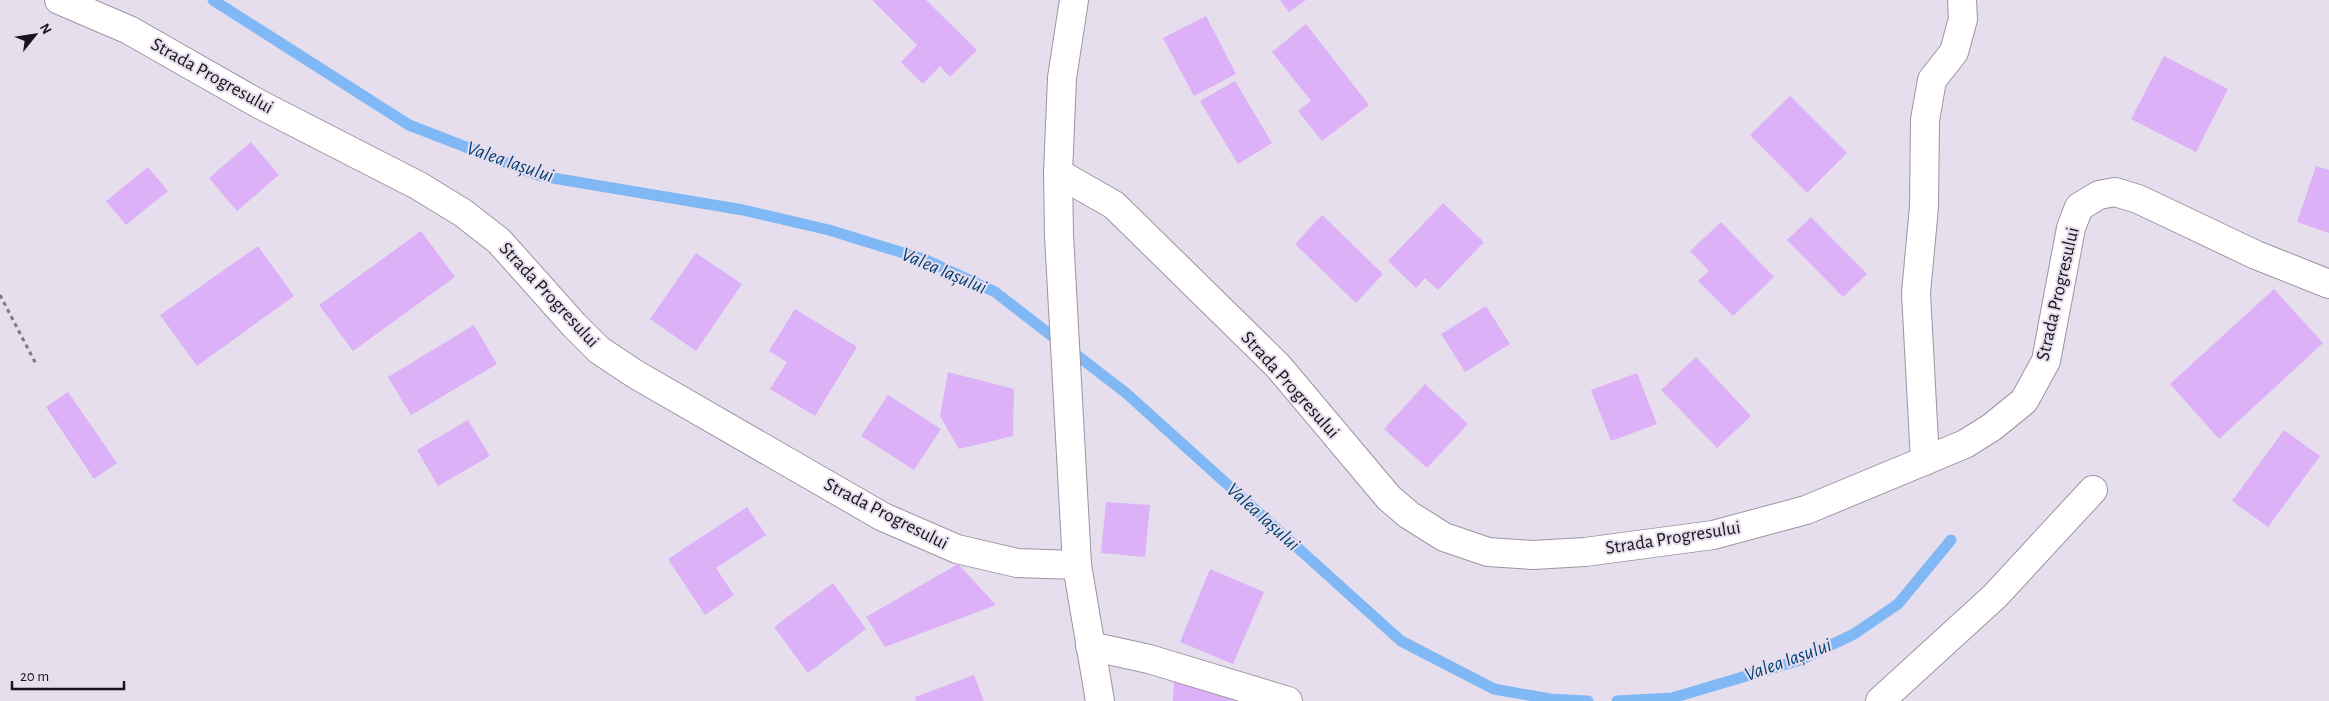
<svg xmlns="http://www.w3.org/2000/svg" width="2329" height="701" font-family="'Alegreya Sans',sans-serif">
	<style>
		.lines { fill: none; stroke-linecap: round; stroke-linejoin: round }
		.stream { stroke: #80b8f6; stroke-width: 11 }
		.building { fill: #dcb1f8 }
		.minor-casing { stroke: #9d94a3; stroke-width: 30 }
		.path { stroke: #7f7883; stroke-width: 3; stroke-dasharray: 4 4; stroke-linecap: butt }
		.minor { stroke: #fff; stroke-width: 28 }
		.labels { text-anchor: middle; dominant-baseline: central; stroke-width: 4; stroke-linejoin: round; paint-order: stroke }
		.street-label { font-size: 19px; fill: #18141a; stroke: #e7deed }
		.water-label { font-size: 20px; font-style: italic; fill: #004077; stroke: #e7deed }
	</style>
	<rect width="100%" height="100%" fill="#e7deed"/>
	<g class="lines">
		<g class="stream">
			<path d="M213,0L409,125L541,176L743,210L829,230L926,260L995,292L1126,393L1401,641L1494,689L1550,699L1588,701"/>
			<path d="M1617,701L1672,698L1800,660L1854,634L1898,604L1951,540"/>
		</g>
	</g>
	<g class="building">
		<path d="M872,0H926L977,50L950,77L940,66L923,84L901,62L917,45Z"/>
		<path d="M1280,0H1306L1289,12Z"/>
		<path d="M1206,16L1236,74L1194,96L1163,38Z"/>
		<path d="M1306,24L1369,105L1322,141L1298,111L1311,101L1272,52Z"/>
		<path d="M2164,56L2228,89L2196,152L2131,119Z"/>
		<path d="M1235,81L1272,143L1238,164L1200,101Z"/>
		<path d="M1790,96L1847,153L1807,193L1750,135Z"/>
		<path d="M251,142L279,175L237,211L209,178Z"/>
		<path d="M2316,166L2329,170V233L2297,222Z"/>
		<path d="M148,167L168,191L126,225L106,201Z"/>
		<path d="M1443,203L1484,242L1438,290L1425,278L1416,288L1388,261Z"/>
		<path d="M1322,215L1383,274L1356,303L1295,244Z"/>
		<path d="M1811,217L1867,274L1843,297L1787,240Z"/>
		<path d="M1721,222L1774,277L1733,316L1698,281L1709,271L1690,251Z"/>
		<path d="M421,231L455,277L353,351L319,305Z"/>
		<path d="M258,246L294,296L197,366L160,315Z"/>
		<path d="M696,253L742,284L696,351L650,319Z"/>
		<path d="M2274,289L2323,343L2219,439L2170,384Z"/>
		<path d="M1486,306L1510,344L1465,372L1441,334Z"/>
		<path d="M795,309L857,347L815,416L770,389L787,362L769,351Z"/>
		<path d="M474,325L497,364L411,415L388,377Z"/>
		<path d="M1696,357L1751,416L1717,448L1661,390Z"/>
		<path d="M948,372L1014,389L1013,436L959,449L940,416Z"/>
		<path d="M1637,373L1657,424L1611,441L1591,390Z"/>
		<path d="M1425,384L1468,424L1427,468L1384,429Z"/>
		<path d="M68,392L117,463L94,479L46,407Z"/>
		<path d="M888,395L941,429L914,470L861,436Z"/>
		<path d="M468,420L490,456L438,486L417,450Z"/>
		<path d="M2284,430L2320,456L2268,527L2232,501Z"/>
		<path d="M1106,502L1150,505L1145,557L1101,553Z"/>
		<path d="M747,507L766,535L716,568L734,595L705,615L668,559Z"/>
		<path d="M958,564L996,605L885,647L866,617Z"/>
		<path d="M1210,569L1264,592L1233,664L1180,642Z"/>
		<path d="M833,583L866,629L808,673L774,627Z"/>
		<path d="M974,675L984,701H916L915,697Z"/>
		<path d="M1174,677L1241,701H1173Z"/>
	</g>
	<g class="lines">
		<g class="minor-casing">
			<g id="minor">
				<path d="M59,0L129,30L259,104L419,186L463,213L499,241L574,325L599,350L635,374L883,517L957,549L1017,563L1077,565"/>
				<path d="M1074,0L1062,78L1058,173L1059,235L1077,565L1100,701"/>
				<path d="M1058,173L1114,205L1278,366L1389,498L1409,515L1444,537L1488,552L1533,555L1585,552L1713,535L1806,510L1965,444L1992,427L2024,401L2046,361L2071,228L2079,207L2099,195L2115,192L2138,199L2256,255L2329,284"/>
				<path d="M1925,461L1916,293L1924,207L1925,120L1932,80L1954,52L1963,19L1962,0"/>
				<path d="M1090,646L1149,659L1288,701"/>
				<path d="M1880,701L1995,596L2093,490"/>
			</g>
		</g>
		<path class="path" d="M0,295L37,366"/>
		<use href="#minor" class="minor"/>
	</g>
	<g class="labels">
		<g class="street-label">
			<text transform="translate(212 76) rotate(29)">Strada Progresului</text>
			<text transform="translate(2058 294) rotate(-77)">Strada Progresului</text>
			<text transform="translate(549 295) rotate(47)">Strada Progresului</text>
			<text transform="translate(1290 385) rotate(48)">Strada Progresului</text>
			<text transform="translate(886 514) rotate(27)">Strada Progresului</text>
			<text transform="translate(1673 538) rotate(-9)">Strada Progresului</text>
		</g>
		<g class="water-label">
			<text transform="translate(510 162) rotate(19)">Valea Iașului</text>
			<text transform="translate(944 271) rotate(23)">Valea Iașului</text>
			<text transform="translate(1263 517) rotate(42)">Valea Iașului</text>
			<text transform="translate(1788 660) rotate(-20)">Valea Iașului</text>
		</g>
	</g>
	<g transform="translate(35 35) rotate(60)" stroke="#e7deed" stroke-width="4" paint-order="stroke">
	<path d="M0-4L9 19L0 12L-9 19Z" fill="#18141a"/>
	<text y="-8" font-size="14" font-weight="bold" text-anchor="middle" fill="#18141a">N</text>
	</g>
	<path d="M12 681v8h112v-8" fill="none" stroke="#18141a" stroke-width="2.5"/>
	<text x="20" y="681" font-size="15" fill="#18141a" stroke="#e7deed" stroke-width="4" paint-order="stroke">20 m</text>
</svg>
